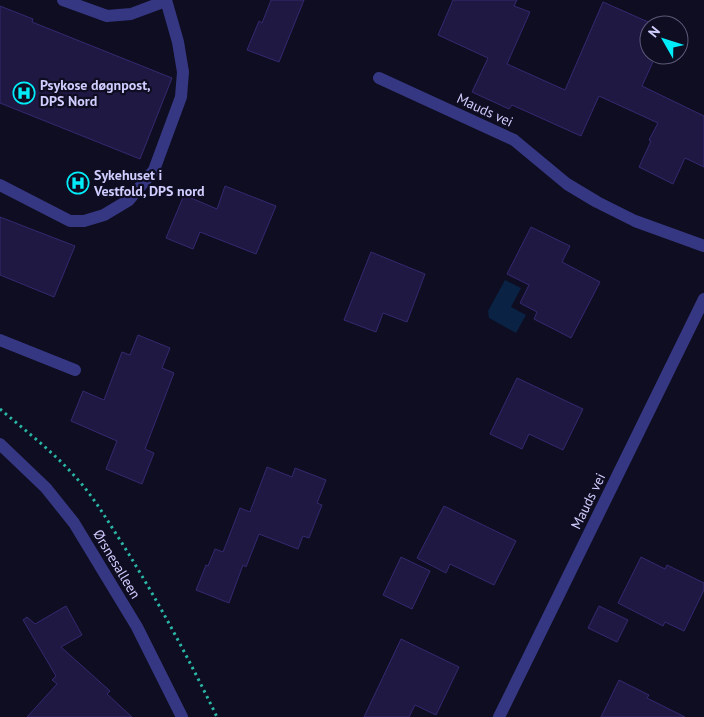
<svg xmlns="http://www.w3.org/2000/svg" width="704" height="717" font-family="'PT Sans',sans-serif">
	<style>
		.water { fill: #0a2243 }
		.building { fill: #1f1843; stroke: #342970 }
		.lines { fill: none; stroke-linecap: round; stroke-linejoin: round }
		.path { stroke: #2ab6a6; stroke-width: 3; stroke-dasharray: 2.5 4; stroke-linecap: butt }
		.service { stroke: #363782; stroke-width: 12 }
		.minor { stroke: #363782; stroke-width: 12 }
		.labels { text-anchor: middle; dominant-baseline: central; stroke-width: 4.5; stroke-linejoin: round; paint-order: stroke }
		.poi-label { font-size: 14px; font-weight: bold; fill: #d0cdff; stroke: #0f0d21; text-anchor: start }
		.street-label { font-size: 14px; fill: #d0cdff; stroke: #0f0d21 }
	</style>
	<rect width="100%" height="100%" fill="#0f0d21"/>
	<path class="water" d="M505,280L521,288L511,307L526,315L516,333L489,318L488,311Z"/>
	<g class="building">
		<path d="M271,0H304L279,62L247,50L259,21L262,23Z"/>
		<path d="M453,0H517L514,6L530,12L507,64L565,90L603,2L655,25H649V55H656L642,86L704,116V167L685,158L673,184L639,167L651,141L649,140L658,123L599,96L581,136L512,105L509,109L472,92L488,58L438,35Z"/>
		<path d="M0,6L33,19L32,22L172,78L140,159L0,103Z"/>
		<path d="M225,186L276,206L256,254L200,232L193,249L166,238L184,195L217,209Z"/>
		<path d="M0,217L75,246L54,297L0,275Z"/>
		<path d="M531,227L570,246L562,262L600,282L571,338L534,319L537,312L520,303L529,285L507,274Z"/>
		<path d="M371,252L425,274L407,322L383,313L376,332L344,320Z"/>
		<path d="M138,335L170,348L162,368L174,373L145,449L154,453L142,484L106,469L117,441L71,421L83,391L104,400L122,352L130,355Z"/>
		<path d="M517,378L583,409L563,450L529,434L522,449L490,434Z"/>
		<path d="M267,467L292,477L295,468L326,480L317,503L322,505L309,538L303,536L298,549L259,534L246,567L243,565L229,603L196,590L206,565L208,566L215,549L223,552L240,508L250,512Z"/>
		<path d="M444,506L516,541L494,585L450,564L446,573L417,558Z"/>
		<path d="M401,557L430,571L412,609L383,595Z"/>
		<path d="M641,557L665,569L667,565L704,583V590L684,631L665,622L663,626L618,603Z"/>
		<path d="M66,606L82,635L61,647L110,691L107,694L132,717H27L57,684L52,680L56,676L23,620L27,617L35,624Z"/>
		<path d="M599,606L628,620L617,642L588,628Z"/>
		<path d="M401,639L459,667L436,715L415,705L409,717H364Z"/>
		<path d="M619,680L649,695L647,698L685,717H601Z"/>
	</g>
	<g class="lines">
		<path class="path" d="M0,409C27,432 56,454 79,481C95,499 107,520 120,540C156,597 188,657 217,717"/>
		<g class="service">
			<path d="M63,0L107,16L131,14L166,1"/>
			<path d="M0,185L70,221H84L104,215L129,200L154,170L181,97L183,72L178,42L166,0"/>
			<path d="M0,340L75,370"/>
		</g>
		<g class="minor">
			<path d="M379,78L514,140L567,184L597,202L635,221L704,246"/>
			<path d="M0,444L46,488L74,523L137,627L182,717"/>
			<path d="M499,717L704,299"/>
		</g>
	</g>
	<defs>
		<g id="hospital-ring" transform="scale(1.125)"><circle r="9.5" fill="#0f0d21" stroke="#00ecf8" stroke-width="1.5"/><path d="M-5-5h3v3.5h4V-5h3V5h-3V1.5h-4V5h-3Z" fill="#00ecf8"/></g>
	</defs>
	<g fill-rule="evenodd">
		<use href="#hospital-ring" x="24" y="93"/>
		<use href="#hospital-ring" x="78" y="183"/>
	</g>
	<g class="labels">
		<g class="poi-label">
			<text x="40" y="85">Psykose døgnpost,<tspan x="40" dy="16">DPS Nord</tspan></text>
			<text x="94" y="175">Sykehuset i<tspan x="94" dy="16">Vestfold, DPS nord</tspan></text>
		</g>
		<g class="street-label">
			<text transform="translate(485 110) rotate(25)">Mauds vei</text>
			<text transform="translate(588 501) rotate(-64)">Mauds vei</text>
			<text transform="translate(117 564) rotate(59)">Ørsnesalleen</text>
		</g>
	</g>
	<g transform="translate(664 40) rotate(309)"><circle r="24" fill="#0f0d21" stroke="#5c5a7a"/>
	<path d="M0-4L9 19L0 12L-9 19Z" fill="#00ecf8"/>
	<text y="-8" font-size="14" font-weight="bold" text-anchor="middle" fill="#d0cdff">N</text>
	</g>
</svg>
